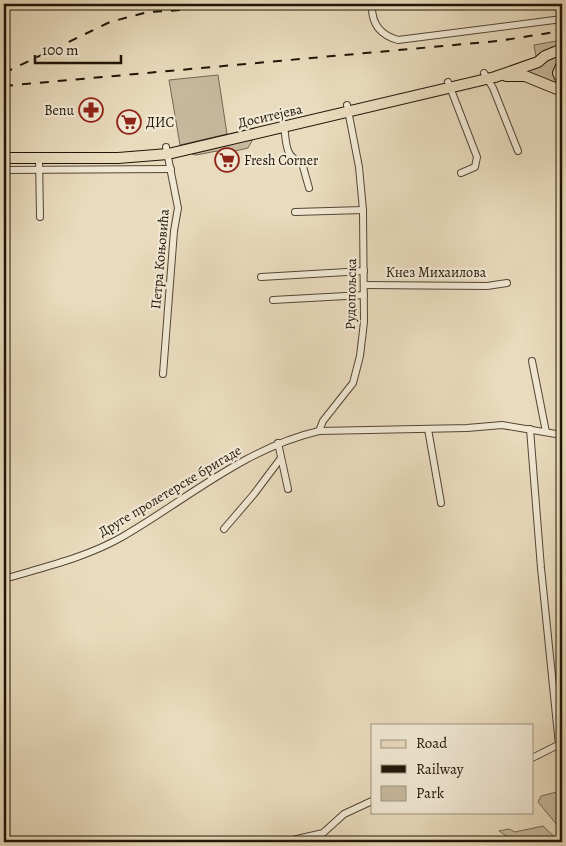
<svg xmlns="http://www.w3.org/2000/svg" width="566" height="846" font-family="Alegreya,serif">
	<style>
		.green { fill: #c7b99e; stroke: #736652 }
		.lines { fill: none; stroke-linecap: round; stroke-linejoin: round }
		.minor-casing { stroke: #524634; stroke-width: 8 }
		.primary-casing { stroke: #1f1407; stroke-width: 12 }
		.minor { stroke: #f1e8d4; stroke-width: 6 }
		.primary { stroke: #e9dbbd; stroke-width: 10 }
		.rail { stroke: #1f1407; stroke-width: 2; stroke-dasharray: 9 9; stroke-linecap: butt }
		.labels { text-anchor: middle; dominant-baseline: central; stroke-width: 4.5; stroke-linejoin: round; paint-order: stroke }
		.poi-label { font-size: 14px; fill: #1f1407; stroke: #f1e8d4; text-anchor: start }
		.street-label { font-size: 14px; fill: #1f1407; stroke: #f1e8d4 }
	</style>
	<rect width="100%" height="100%" fill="#e9dbbd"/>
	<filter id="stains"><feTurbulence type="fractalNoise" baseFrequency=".004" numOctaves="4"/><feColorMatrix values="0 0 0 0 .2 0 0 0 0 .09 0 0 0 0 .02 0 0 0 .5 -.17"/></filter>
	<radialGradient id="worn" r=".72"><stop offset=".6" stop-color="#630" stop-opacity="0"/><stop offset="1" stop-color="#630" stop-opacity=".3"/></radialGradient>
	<g class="green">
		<path d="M562,40V91L517,75L537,62L534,45Z"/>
		<path d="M218,75L227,134L180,145L169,80Z"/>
		<path d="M253,139L248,148L218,155L217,151L196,155L192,154Z"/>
		<path d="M557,792L562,803V831L538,802L541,796Z"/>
		<path d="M543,826L560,842H515L499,831L509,829L515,832Z"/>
	</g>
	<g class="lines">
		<g class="minor-casing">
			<g id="minor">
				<path d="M372,4C371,23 380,35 398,40L562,19"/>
				<path d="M484,73L493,88L518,151"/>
				<path d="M448,82L477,157L475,167L461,173"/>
				<path d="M347,105L359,167L363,210L364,322L360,356L353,383L323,421L319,431L467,428L502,425L562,435"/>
				<path d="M284,127C287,144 284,156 302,163L309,188"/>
				<path d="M39,158L40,217"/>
				<path d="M4,170L171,169"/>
				<path d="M295,212L363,210"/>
				<path d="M261,277L364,271"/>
				<path d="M364,285L487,286L507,283"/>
				<path d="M273,300L364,295"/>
				<path d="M532,361L546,432"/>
				<path d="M163,374L174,231L178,208L166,147"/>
				<path d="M428,429L441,503"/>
				<path d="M530,429L541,568L559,745"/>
				<path d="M278,443L288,489"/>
				<path d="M224,529L254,494L281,458"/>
				<path d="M4,579C44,567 85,558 122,537C186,500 245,448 319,431"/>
				<path d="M532,758L562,743"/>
				<path d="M284,842L323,833L344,814L372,801"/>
			</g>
		</g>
		<g class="primary-casing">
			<g id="primary">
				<path d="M562,64L558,73L562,82"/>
				<path d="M506,76H525L562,91"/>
				<path d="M4,158H118L168,154L495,77L538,62L545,56L562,49"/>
			</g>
		</g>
		<use href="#minor" class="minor"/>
		<use href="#primary" class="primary"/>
		<g class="rail">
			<path d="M4,73L110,22L148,12L182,10"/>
			<path d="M4,86L498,41L562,31"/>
		</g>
	</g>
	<defs>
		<g id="pharmacy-ring" transform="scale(1.25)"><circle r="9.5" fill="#f1e8d4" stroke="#8f2418" stroke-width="1.5"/><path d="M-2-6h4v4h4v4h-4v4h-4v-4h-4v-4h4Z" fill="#8f2418"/></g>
		<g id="supermarket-ring" transform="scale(1.25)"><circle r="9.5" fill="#f1e8d4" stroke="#8f2418" stroke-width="1.5"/><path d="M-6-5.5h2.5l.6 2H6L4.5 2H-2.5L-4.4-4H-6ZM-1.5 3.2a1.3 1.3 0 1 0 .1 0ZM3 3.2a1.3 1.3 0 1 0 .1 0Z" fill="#8f2418"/></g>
	</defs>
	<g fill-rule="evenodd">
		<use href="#pharmacy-ring" x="91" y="110"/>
		<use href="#supermarket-ring" x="129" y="122"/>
		<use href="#supermarket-ring" x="227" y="160"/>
	</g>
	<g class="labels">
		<g class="poi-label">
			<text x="74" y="110" text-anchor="end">Benu</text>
			<text x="146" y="122">ДИС</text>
			<text x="244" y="160">Fresh Corner</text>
		</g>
		<g class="street-label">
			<text transform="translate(270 116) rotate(-13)">Доситејева</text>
			<text transform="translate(160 259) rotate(-85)">Петра Коњовића</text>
			<text x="436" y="272">Кнез Михаилова</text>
			<text transform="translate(351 294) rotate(-89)">Рудопољска</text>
			<text transform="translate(170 491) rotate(-31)">Друге пролетерске бригаде</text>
		</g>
	</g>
	<rect width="566" height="846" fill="none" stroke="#e9dbbd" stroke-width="20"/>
	<rect x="5" y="5" width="556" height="836" fill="none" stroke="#1f1407" stroke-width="2.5"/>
	<rect x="10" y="10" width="546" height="826" fill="none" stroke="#1f1407"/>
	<rect x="371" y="724" width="162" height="90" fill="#f1e8d4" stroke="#9d9382"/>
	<rect x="381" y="740" width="25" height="8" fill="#e9dbbd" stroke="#9d9382"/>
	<text x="416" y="748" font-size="15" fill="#1f1407">Road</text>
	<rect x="381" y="765" width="25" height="8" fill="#1f1407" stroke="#9d9382"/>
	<text x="416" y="774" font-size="15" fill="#1f1407">Railway</text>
	<rect x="381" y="786" width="25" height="15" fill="#c7b99e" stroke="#9d9382"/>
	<text x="416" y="798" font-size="15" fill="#1f1407">Park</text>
	<path d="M35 55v8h86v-8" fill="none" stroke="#1f1407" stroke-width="2.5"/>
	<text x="42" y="55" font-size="15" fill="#1f1407" stroke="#f1e8d4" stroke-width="4" paint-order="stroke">100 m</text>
	<rect width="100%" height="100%" filter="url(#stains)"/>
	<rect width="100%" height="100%" fill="url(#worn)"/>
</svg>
